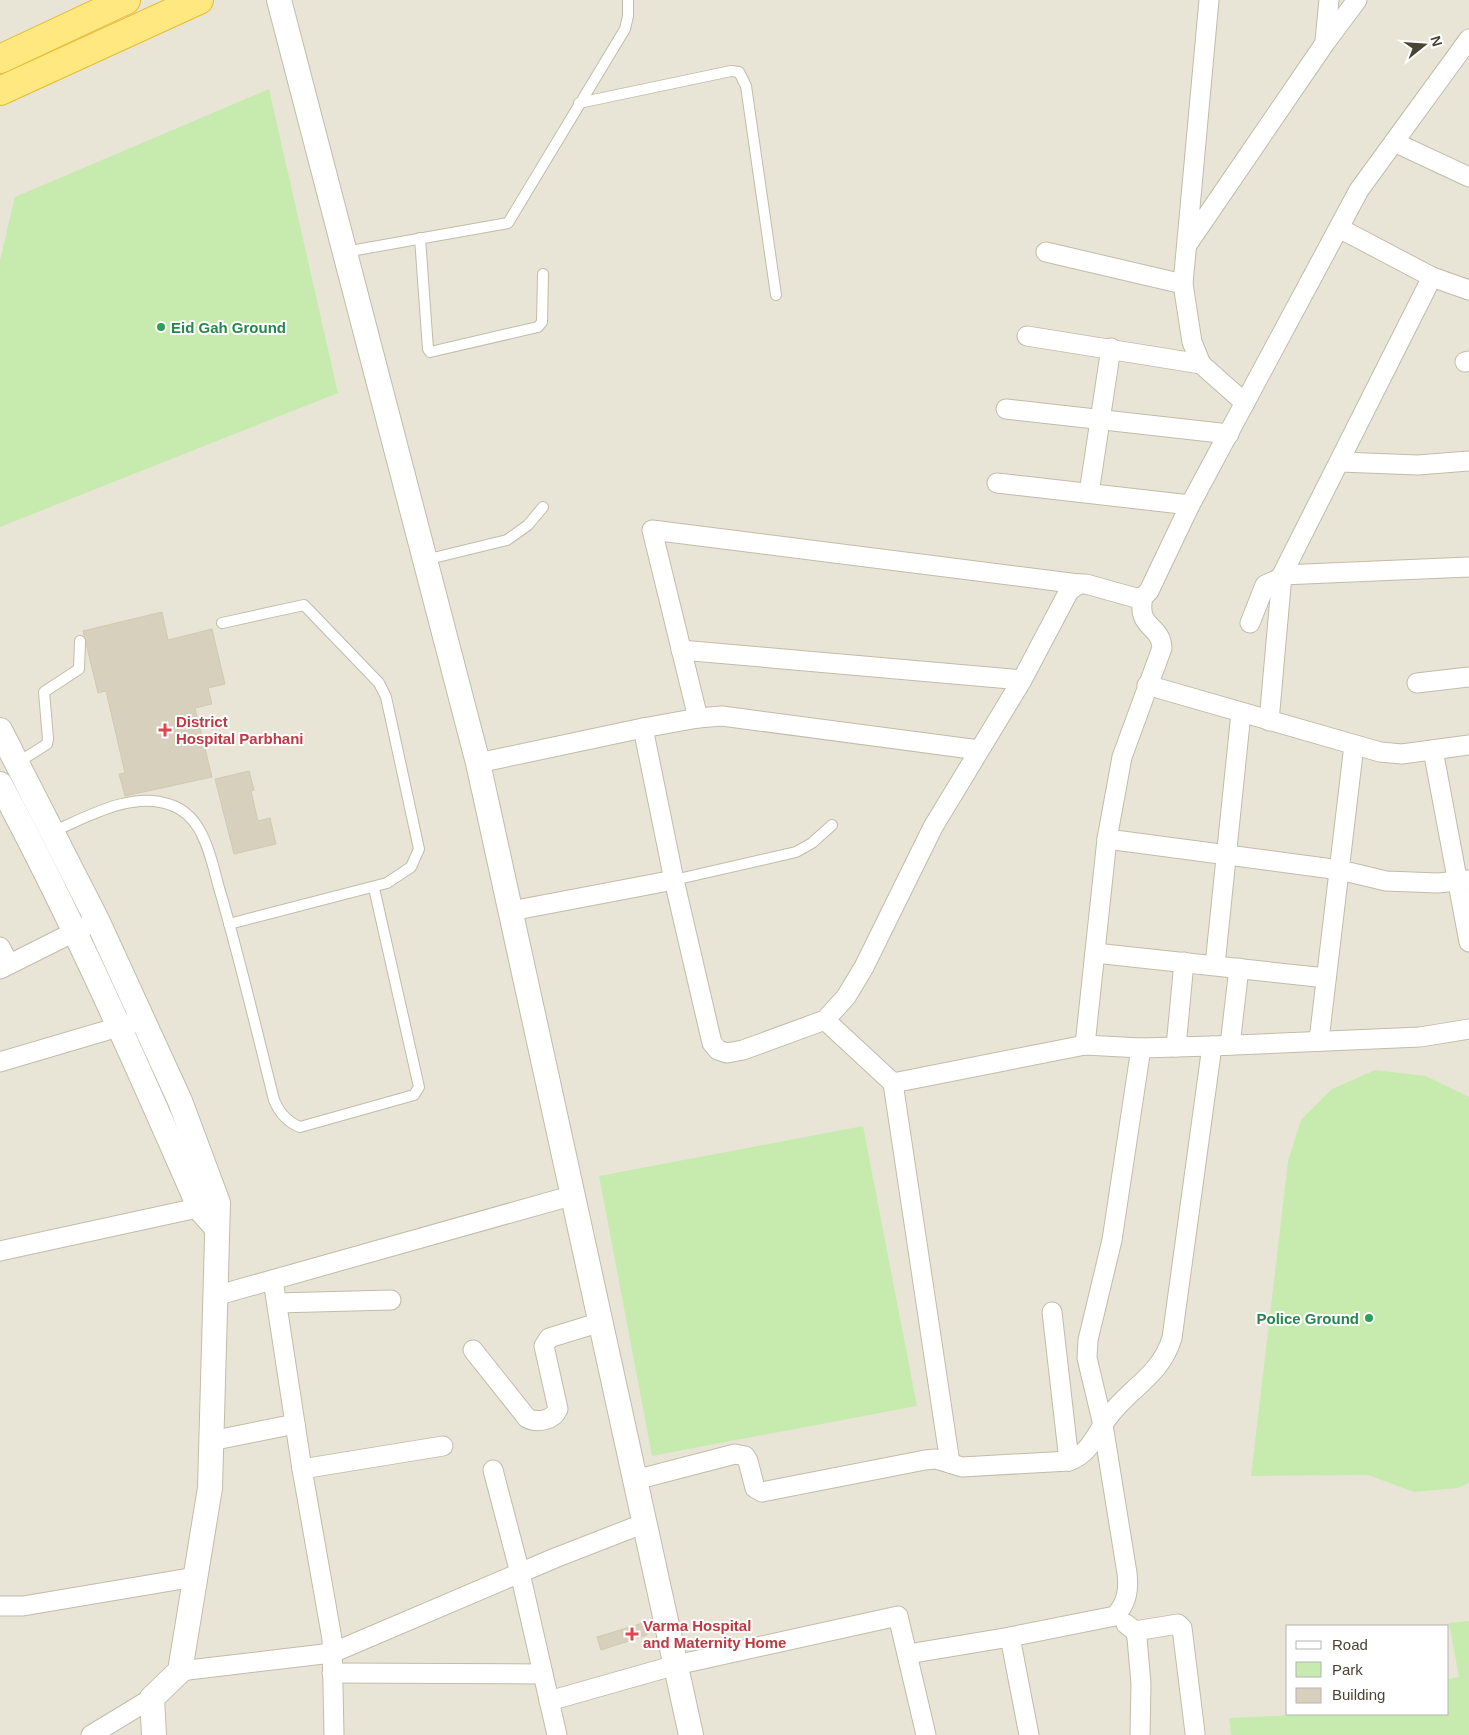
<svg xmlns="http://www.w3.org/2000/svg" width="1469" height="1735" font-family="Helvetica,sans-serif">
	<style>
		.residential { fill: #e9e5d6; fill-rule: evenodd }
		.green { fill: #c7ebaf }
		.building { fill: #d7d0bc; stroke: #d2c9af }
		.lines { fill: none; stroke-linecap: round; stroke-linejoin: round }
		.service-casing { stroke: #c1bcaa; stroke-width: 12 }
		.minor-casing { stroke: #c1bcaa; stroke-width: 21 }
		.tertiary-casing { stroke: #c1bcaa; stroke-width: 26 }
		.trunk-casing { stroke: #e6bc31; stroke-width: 30 }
		.service { stroke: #fff; stroke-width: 10 }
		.minor { stroke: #fff; stroke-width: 19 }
		.tertiary { stroke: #fff; stroke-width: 24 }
		.trunk { stroke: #ffe87f; stroke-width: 28 }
		.leisure-dot { fill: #2e9e5b; stroke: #fff; stroke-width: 2 }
		.health-dot { fill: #e0444e; stroke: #fff; stroke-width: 2 }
		.labels { text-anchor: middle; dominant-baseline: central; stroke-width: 4; stroke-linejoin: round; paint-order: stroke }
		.leisure-label { font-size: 15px; font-weight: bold; fill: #27864d; stroke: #fff; text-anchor: start }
		.health-label { font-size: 15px; font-weight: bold; fill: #be3a42; stroke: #fff; text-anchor: start }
	</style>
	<rect width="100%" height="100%" fill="#f5f3e8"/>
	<path class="residential" d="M0,0H1469V1735H0ZM1288,1626H1448V1714H1288Z"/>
	<g class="green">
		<path d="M269,89L338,393L0,527V260L15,197Z"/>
		<path d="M1375,1070L1426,1076L1469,1097V1483L1458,1488L1414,1492L1368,1475L1251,1476L1288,1161L1301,1120L1332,1089Z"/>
		<path d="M863,1126L917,1406L652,1456L599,1176Z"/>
		<path d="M1469,1621V1735H1231L1229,1718L1317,1714H1448V1679L1459,1677L1449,1623Z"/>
	</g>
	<g class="building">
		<path d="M162,612L168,640L212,629L225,684L208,688L212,704L195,708L212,777L125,796L119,774L125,773L106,691L98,693L83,631Z"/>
		<path d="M249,771L254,790L251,791L258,821L270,818L276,844L234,854L215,779Z"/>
		<path d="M643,1623L647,1635L601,1650L597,1637Z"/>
	</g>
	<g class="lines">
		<g class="service-casing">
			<g id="service">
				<path d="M579,103L731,71L739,72L746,86L776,295"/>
				<path d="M420,238L428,349L430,352L538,327L542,322L543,274"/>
				<path d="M345,252L508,223L625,29L628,16V0"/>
				<path d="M425,560L507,540L528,525L543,507"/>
				<path d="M222,623L304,605L379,683L386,697L419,849L411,867L387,883L229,924"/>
				<path d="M17,763L47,744L48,739L44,692L79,669L80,641"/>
				<path d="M52,832C87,817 133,790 171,805C183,809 193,819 199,829C211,850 215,876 222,898C241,964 257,1032 274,1100C279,1112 287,1122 300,1127L414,1095L419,1087L374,888"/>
				<path d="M674,880L796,852L812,843L832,825"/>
			</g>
		</g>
		<g class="minor-casing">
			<g id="minor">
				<path d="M1209,0L1183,284L1192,342L1201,364L1245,403"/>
				<path d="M1325,41L1329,0"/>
				<path d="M1394,142L1469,177"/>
				<path d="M1339,228L1432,277L1282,575L1469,567"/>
				<path d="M1187,245L1325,43L1357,0"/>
				<path d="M1046,252L1183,284"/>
				<path d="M1432,277L1469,290"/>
				<path d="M1027,336L1201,364"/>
				<path d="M1465,362L1469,361"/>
				<path d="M1006,409L1229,434"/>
				<path d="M1340,462L1418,465L1469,461"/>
				<path d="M997,483L1190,505"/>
				<path d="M1089,493L1111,348"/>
				<path d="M1250,623L1265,585L1281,578"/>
				<path d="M681,650L1022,680"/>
				<path d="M1417,683L1469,677"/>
				<path d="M1147,685L1380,752L1402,754L1469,745"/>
				<path d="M698,718L652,530L1079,584"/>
				<path d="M1269,721L1282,575"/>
				<path d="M1433,750L1469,942"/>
				<path d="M478,763L643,728"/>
				<path d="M1107,839L1340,870L1386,881L1438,883L1469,880"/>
				<path d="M674,880L643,728L698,718L722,716L979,750"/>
				<path d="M511,911L674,880L712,1043L718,1050L727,1053L743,1050L825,1020L846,997L864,967L933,827L1022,680L1069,591L1079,584H1086L1136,598L1143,597L1149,591L1190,505L1359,190L1469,39"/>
				<path d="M0,947L9,964"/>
				<path d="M1095,953L1326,978"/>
				<path d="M1215,965L1241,713"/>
				<path d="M0,969L86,926"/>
				<path d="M825,1020L893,1083L1085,1045L1141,1048L1212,1046L1420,1037L1469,1029"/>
				<path d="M1319,1040L1354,745"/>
				<path d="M1085,1045L1107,839L1122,757L1162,648C1161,624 1136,629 1143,597"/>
				<path d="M1230,1045L1239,968"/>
				<path d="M1176,1047L1184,962"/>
				<path d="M0,1062L132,1023"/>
				<path d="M893,1083L950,1463"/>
				<path d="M0,1251L211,1205"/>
				<path d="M273,1280L302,1469L332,1639L334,1735"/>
				<path d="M215,1296L574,1195"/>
				<path d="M277,1303L391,1300"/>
				<path d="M1052,1312L1069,1461"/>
				<path d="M473,1350L527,1418C537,1423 553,1421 558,1409L544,1346L549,1338L601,1322"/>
				<path d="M211,1441L295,1424"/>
				<path d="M302,1469L443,1446"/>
				<path d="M493,1470L520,1573L557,1735"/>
				<path d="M635,1480L735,1454L745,1456L748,1461L755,1488L762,1492L925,1460L936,1459L962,1467L1069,1461C1091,1453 1096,1433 1109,1416C1131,1387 1161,1375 1172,1338L1212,1046"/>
				<path d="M0,1606H23L195,1577"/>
				<path d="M1126,1624L1135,1631L1137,1638L1141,1684L1140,1735"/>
				<path d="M1135,1631L1178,1624L1182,1628L1195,1733"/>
				<path d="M1010,1637L1029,1735"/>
				<path d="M908,1654L1010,1637L1115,1616C1127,1603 1129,1590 1127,1573L1103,1425L1087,1358L1088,1340L1112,1240L1141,1048"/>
				<path d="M180,1671L332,1653L555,1558L645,1523"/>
				<path d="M332,1673L543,1674"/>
				<path d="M549,1701L676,1665L898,1616L926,1735"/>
				<path d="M91,1735L152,1698"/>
			</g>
		</g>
		<g class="tertiary-casing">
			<g id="tertiary">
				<path d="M279,0L478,763L691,1735"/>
				<path d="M0,730L97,920L180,1101L218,1203L210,1488L180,1671L152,1698L154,1735"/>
				<path d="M0,784C74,922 137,1065 200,1209L216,1227"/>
			</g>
		</g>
		<g class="trunk-casing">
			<g id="trunk">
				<path d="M0,59L126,0"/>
				<path d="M0,91L199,0"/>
			</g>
		</g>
		<use href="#service" class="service"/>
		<use href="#minor" class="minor"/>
		<use href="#tertiary" class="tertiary"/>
		<use href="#trunk" class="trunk"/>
	</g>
	<g class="leisure-dot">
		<circle cx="161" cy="327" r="5"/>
		<circle cx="1369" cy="1318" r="5"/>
	</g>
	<g class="health-dot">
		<path d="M162.5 722.5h5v5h5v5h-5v5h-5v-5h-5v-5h5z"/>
		<path d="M629.5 1626.5h5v5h5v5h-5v5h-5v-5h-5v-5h5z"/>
	</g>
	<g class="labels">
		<g class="leisure-label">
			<text x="171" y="327">Eid Gah Ground</text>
			<text x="1359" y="1318" text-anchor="end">Police Ground</text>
		</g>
		<g class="health-label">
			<text x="176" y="721">District<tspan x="176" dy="17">Hospital Parbhani</tspan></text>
			<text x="643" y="1625">Varma Hospital<tspan x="643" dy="17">and Maternity Home</tspan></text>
		</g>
	</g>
	<rect x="1286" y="1625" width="162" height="90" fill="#ffffff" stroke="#b6b4af"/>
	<rect x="1296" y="1641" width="25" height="8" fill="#ffffff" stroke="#b6b4af"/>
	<text x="1332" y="1650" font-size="15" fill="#494436">Road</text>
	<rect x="1296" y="1662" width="25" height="15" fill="#c7ebaf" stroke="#b6b4af"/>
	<text x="1332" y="1675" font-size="15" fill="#494436">Park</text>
	<rect x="1296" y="1688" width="25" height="15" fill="#d7d0bc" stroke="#b6b4af"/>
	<text x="1332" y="1700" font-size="15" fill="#494436">Building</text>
	<g transform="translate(1424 45) rotate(73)" stroke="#ffffff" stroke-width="4" paint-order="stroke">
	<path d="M0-4L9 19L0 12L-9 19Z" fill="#494436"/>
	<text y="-8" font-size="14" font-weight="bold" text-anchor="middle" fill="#494436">N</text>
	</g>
</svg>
